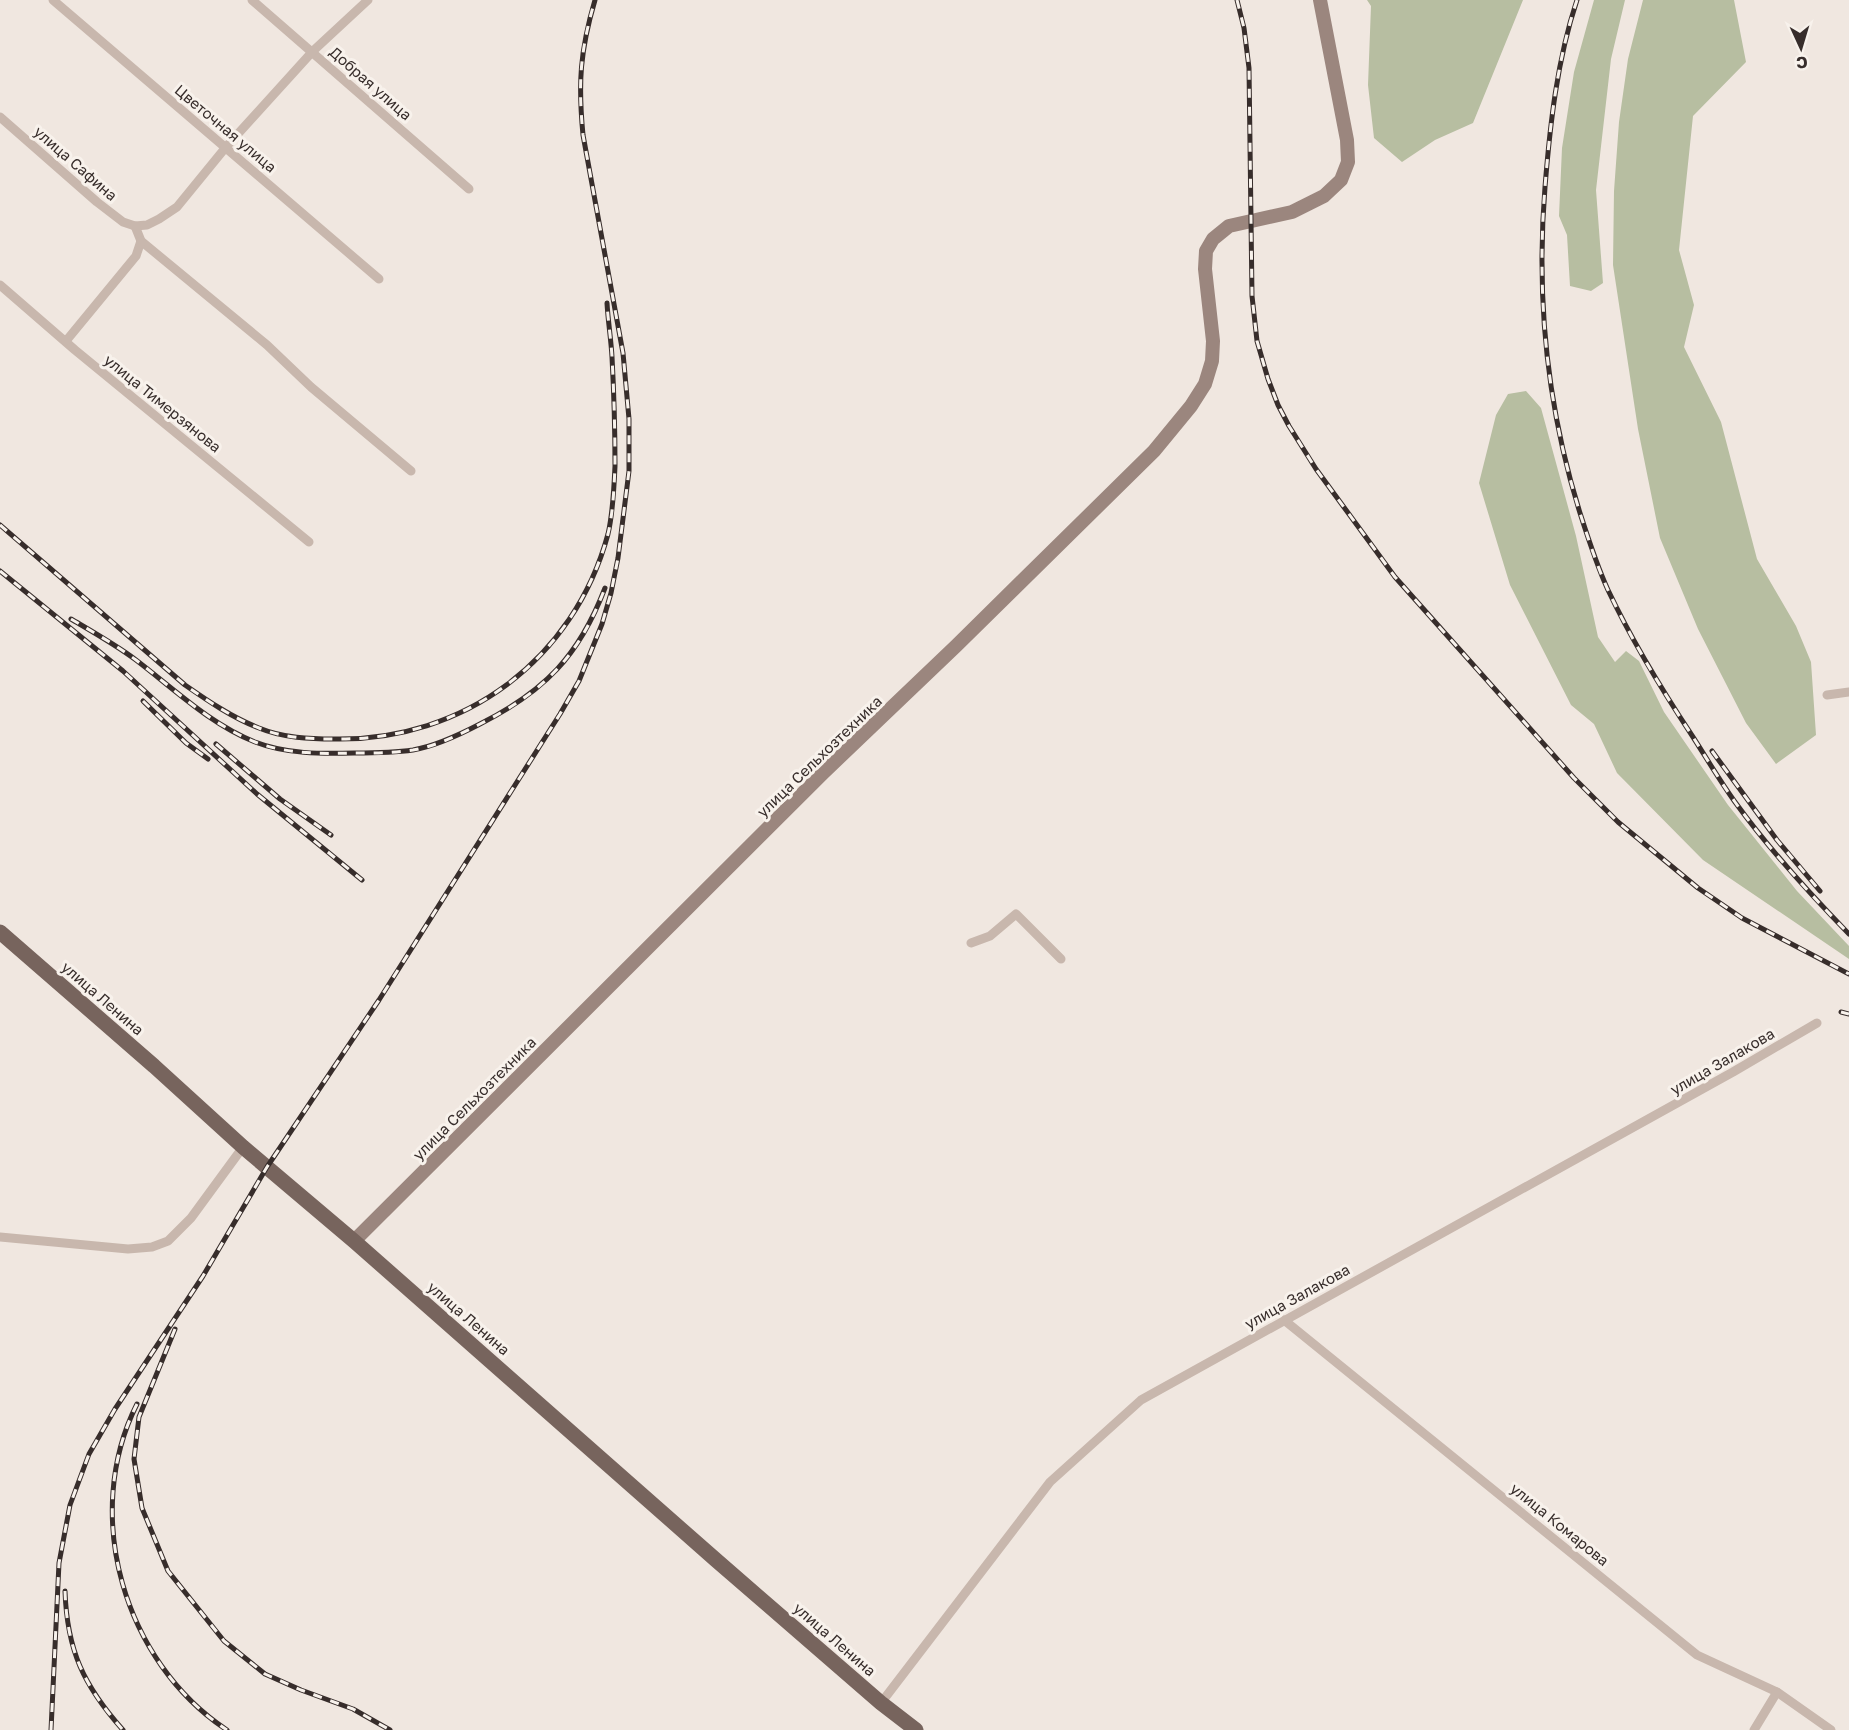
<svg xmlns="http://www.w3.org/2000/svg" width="1849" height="1730" font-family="'Golos Text',sans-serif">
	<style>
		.green { fill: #b7bea1 }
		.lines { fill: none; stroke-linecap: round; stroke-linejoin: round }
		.street { stroke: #c8b7ad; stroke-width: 9 }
		.secondary { stroke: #9b867e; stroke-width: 14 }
		.primary { stroke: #77645d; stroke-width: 15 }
		.rail-casing { stroke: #372d2b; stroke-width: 5 }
		.rail { stroke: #f8f2ec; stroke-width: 3; stroke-dasharray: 9; stroke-linecap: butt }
		.labels { text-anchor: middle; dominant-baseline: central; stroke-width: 6; stroke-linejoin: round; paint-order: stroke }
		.street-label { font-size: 15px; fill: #372d2b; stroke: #f8f2ec }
	</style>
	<rect width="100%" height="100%" fill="#f0e7e0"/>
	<g class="green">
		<path d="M1367,0H1523L1473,123L1435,140L1402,162L1374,138L1368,85L1371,6Z"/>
		<path d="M1594,0H1625L1611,59L1596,190L1603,283L1591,291L1570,286L1567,235L1559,216L1562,148L1574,72Z"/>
		<path d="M1643,0H1734L1746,62L1693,116L1679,250L1694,305L1684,347L1721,422L1757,559L1796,626L1811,662L1816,735L1776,764L1746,723L1698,629L1660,538L1638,429L1613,265L1614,191L1619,122L1628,59Z"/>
		<path d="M1526,391L1541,408L1576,536L1598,637L1615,662L1626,651L1639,661L1664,712L1728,805L1797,891L1849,946V959L1703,860L1617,773L1594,724L1571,705L1510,585L1479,483L1496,415L1508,394Z"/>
	</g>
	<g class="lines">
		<g class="street">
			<path d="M53,0L379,279"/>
			<path d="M252,0L469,189"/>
			<path d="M0,117L97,202L123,222L135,226L147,225L159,219L177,207L226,147L313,51L368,0"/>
			<path d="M135,226L141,241L267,345L311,387L411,471"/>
			<path d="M0,285L75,350L309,542"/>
			<path d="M66,341L136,256L141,241"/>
			<path d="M1827,695L1849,692"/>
			<path d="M971,943L990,936L1016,914L1061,959"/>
			<path d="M0,1237L128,1249L152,1247L168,1241L191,1218L243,1147"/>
			<path d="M1284,1320L1697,1655L1777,1692L1831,1730"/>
			<path d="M881,1703L1050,1482L1141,1400L1733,1072L1817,1023"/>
			<path d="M1754,1730L1777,1692"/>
		</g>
		<path class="secondary" d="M354,1241L823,773L956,646L1154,451L1191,406L1205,384L1212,361L1213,341L1205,269L1206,251L1213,239L1229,226L1292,212L1324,196L1341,180L1348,162L1347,140L1320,0"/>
		<path class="primary" d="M0,932L154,1066L243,1147L354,1241L716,1560L881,1703L916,1730"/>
		<g class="rail-casing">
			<g id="rail">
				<path d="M1237,0L1244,28L1249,68L1252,296L1257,341L1268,379L1278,405L1289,426L1316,469L1395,577L1574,778L1618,822L1698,888L1742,918L1849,974"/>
				<path d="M1577,0C1557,60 1550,125 1545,187C1536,298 1547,407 1580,513C1588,538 1597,566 1608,590C1632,641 1662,690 1693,737C1707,759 1720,781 1735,802C1769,849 1809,893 1849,934"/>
				<path d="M0,525L185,685C208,701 233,718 259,728C283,738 310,739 335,739C464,741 574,660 608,534C613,513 614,489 615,466C615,430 614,394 612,357C611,339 608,321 607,303"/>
				<path d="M0,571L123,671L257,794L362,880"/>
				<path d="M71,619C93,632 116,645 136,660C174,689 210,724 255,742C286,754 321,754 354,753C373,753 393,753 413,750C436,746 459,735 480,724C545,691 579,656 605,588"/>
				<path d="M143,701L186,743L208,759"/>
				<path d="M216,744L280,799L331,835"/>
				<path d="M1712,751L1777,840L1820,891"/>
				<path d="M1841,1012L1849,1014"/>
				<path d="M175,1329L139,1417L134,1459L142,1508L168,1571L224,1641L265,1674L301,1690L353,1709L390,1730"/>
				<path d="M137,1404C81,1515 124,1662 227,1730"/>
				<path d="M65,1591C67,1651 84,1686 123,1730"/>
				<path d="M51,1730L59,1563L70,1505L89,1454L115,1409L203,1276L267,1167L379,1000L560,714L579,681L602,624L611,593L618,558L629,471V419L623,353L583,135C578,83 580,51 595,0"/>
			</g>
		</g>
		<use href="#rail" class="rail"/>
	</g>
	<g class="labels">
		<g class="street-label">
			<text transform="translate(371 83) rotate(41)">Добрая улица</text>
			<text transform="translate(226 128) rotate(40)">Цветочная улица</text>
			<text transform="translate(76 163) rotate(41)">улица Сафина</text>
			<text transform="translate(163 403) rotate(39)">улица Тимерзянова</text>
			<text transform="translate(819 756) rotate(-44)">улица Сельхозтехника</text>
			<text transform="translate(103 998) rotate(41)">улица Ленина</text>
			<text transform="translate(1722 1061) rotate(-30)">улица Залакова</text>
			<text transform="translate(474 1098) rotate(-45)">улица Сельхозтехника</text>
			<text transform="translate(1297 1296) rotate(-29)">улица Залакова</text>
			<text transform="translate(469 1318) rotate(41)">улица Ленина</text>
			<text transform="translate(1560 1524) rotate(39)">улица Комарова</text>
			<text transform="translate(835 1639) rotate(41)">улица Ленина</text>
		</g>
	</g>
	<g transform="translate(1801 48) rotate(176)" stroke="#f8f2ec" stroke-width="4.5" paint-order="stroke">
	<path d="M0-4.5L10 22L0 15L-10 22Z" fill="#372d2b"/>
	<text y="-9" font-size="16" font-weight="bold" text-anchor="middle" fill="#372d2b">С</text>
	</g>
</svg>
